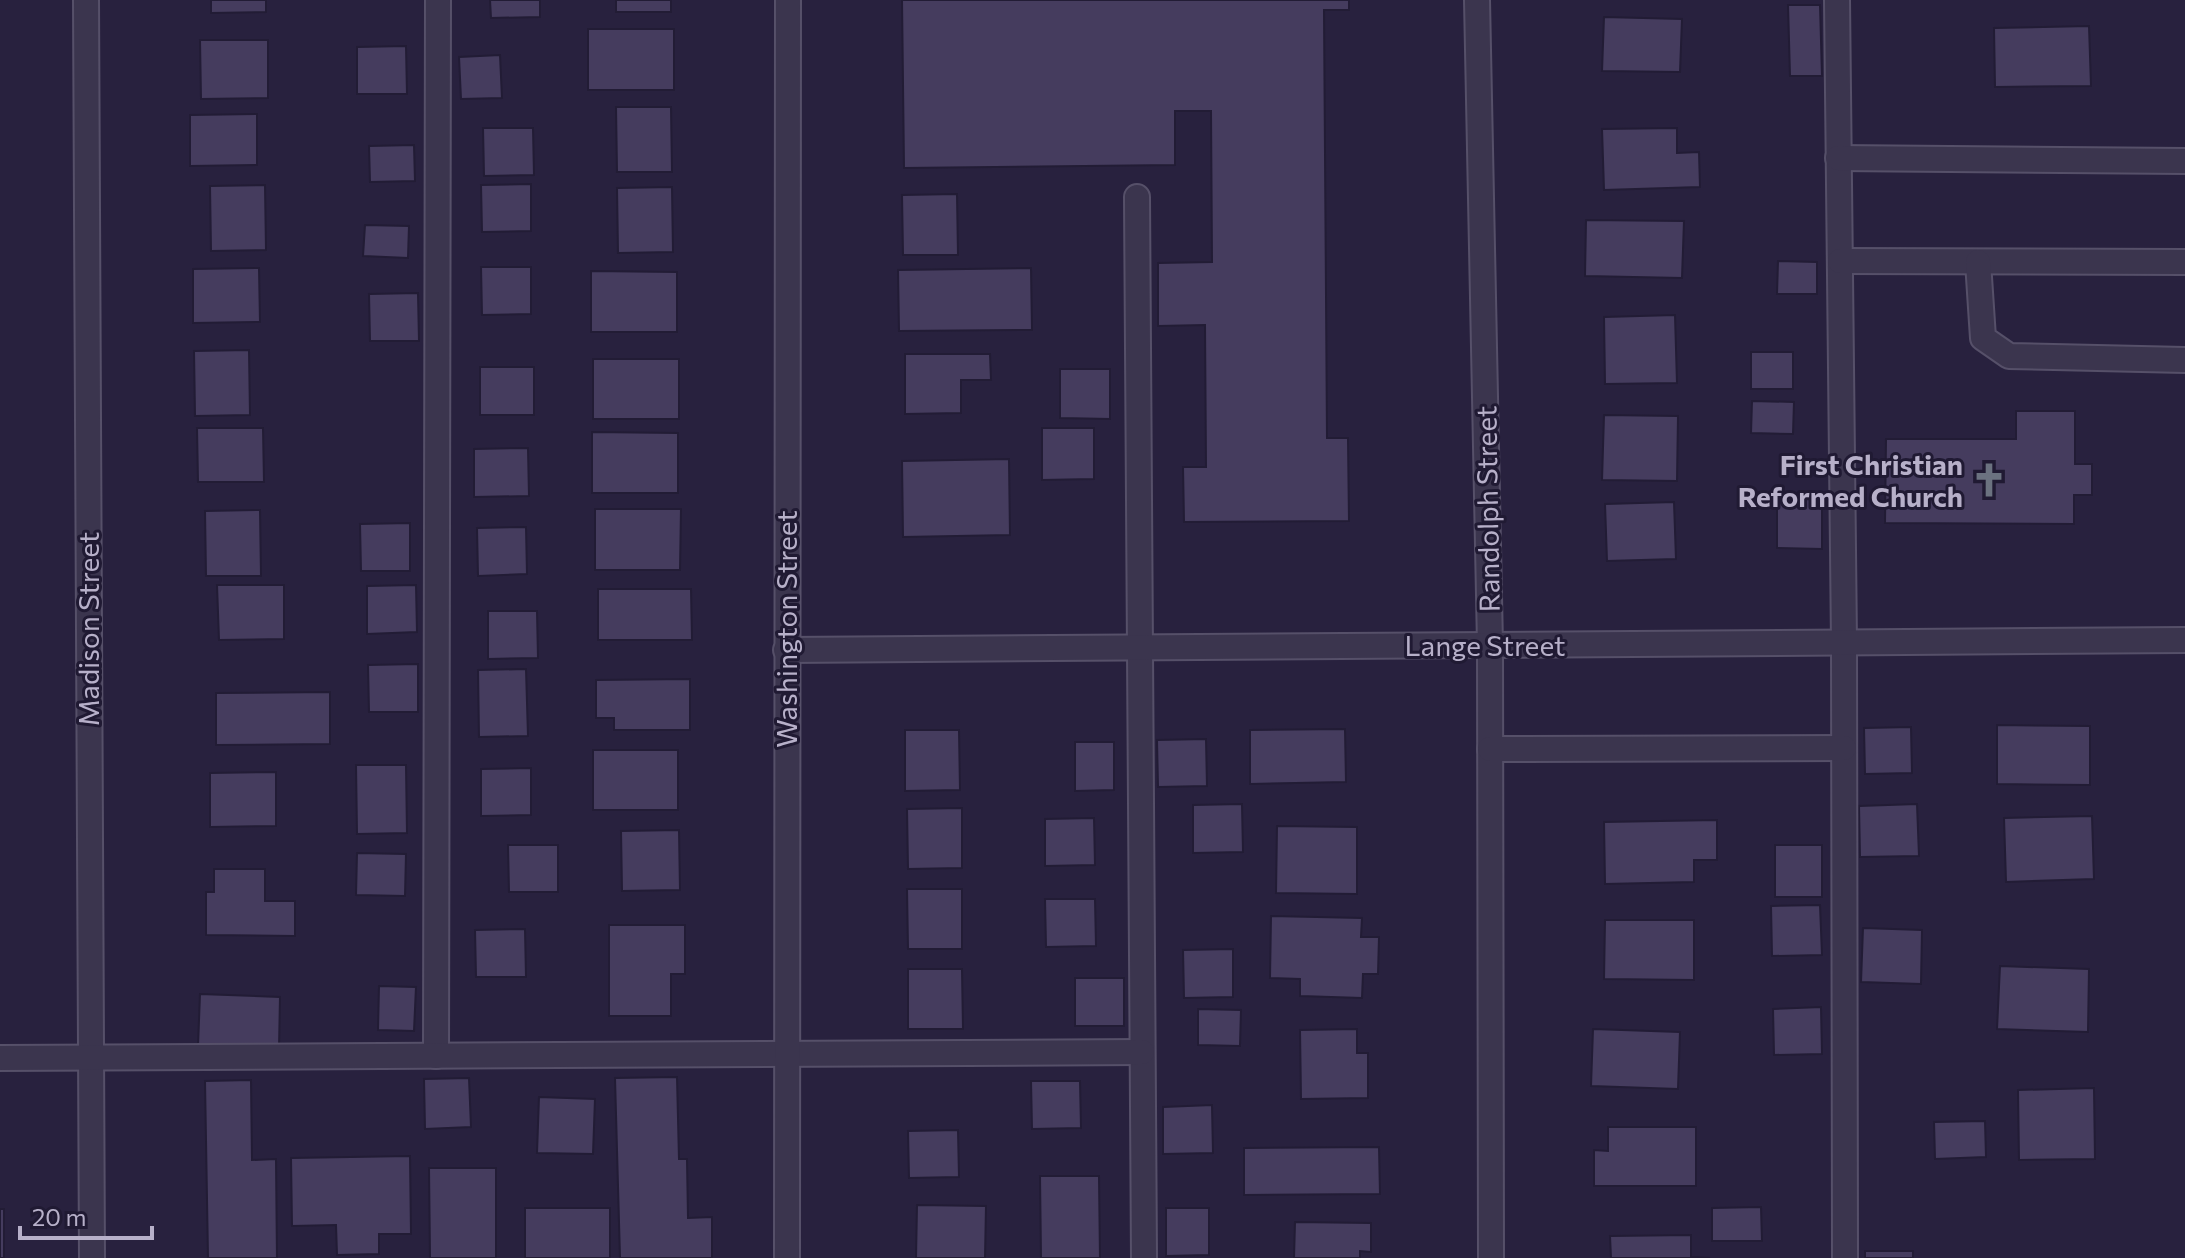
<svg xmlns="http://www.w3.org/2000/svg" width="2185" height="1258" font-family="Commissioner,sans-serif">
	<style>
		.building { fill: #453c5e; stroke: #221c35; stroke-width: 2 }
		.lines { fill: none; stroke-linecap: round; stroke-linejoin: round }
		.minor-casing { stroke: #565069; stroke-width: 28 }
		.minor { stroke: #3b354e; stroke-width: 24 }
		.labels { text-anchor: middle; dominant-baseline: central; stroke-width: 6; stroke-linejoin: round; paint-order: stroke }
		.poi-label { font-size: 28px; font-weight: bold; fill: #b7b0c9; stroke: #201a33; text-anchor: end }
		.street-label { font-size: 28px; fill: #b7b0c9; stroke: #201a33 }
	</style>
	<rect width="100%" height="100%" fill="#28213e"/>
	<g class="building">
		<path d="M211,0H266V12L211,13Z"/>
		<path d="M490,0H540V17L491,18Z"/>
		<rect x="616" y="0" width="55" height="12"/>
		<path d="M902,0H1349V10H1324L1327,438H1348L1349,521L1184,522L1183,467H1206L1205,325L1158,326V263L1212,262L1211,111H1175V165L904,168Z"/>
		<path d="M1788,5H1820L1822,76H1790Z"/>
		<path d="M1604,17L1682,19L1680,72L1602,71Z"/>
		<path d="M2089,26L2091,86L1995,87L1994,28Z"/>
		<rect x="588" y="29" width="86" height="61"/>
		<path d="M200,40H268V98L201,99Z"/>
		<path d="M406,46L407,94H357V47Z"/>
		<path d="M500,55L502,98L461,99L459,57Z"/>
		<path d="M616,107H671L672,172H617Z"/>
		<path d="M257,114V165L190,166V115Z"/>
		<path d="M483,128H533L534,175L484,176Z"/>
		<path d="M1677,128V153L1699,152L1700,187L1604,190L1602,129Z"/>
		<path d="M414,145L415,181L370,182L369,146Z"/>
		<path d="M531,184V231L482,232L481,185Z"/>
		<path d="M265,185L266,250L211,251L210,186Z"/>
		<path d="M672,187L673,252L618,253L617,188Z"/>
		<path d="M957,194L958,255H903L902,195Z"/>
		<path d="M1586,220L1684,221L1682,278L1585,276Z"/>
		<path d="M365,225L409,226L408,258L363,256Z"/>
		<path d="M1778,261L1817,262V294H1777Z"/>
		<path d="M481,267H531V314L482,315Z"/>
		<path d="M259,268L260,322L193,323V269Z"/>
		<path d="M1031,268L1032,330L899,331L898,270Z"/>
		<path d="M591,271L677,272V332H591Z"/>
		<path d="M418,293L419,341H370L369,294Z"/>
		<path d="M1675,315L1677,383L1605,384L1604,317Z"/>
		<path d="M249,350L250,415L195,416L194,351Z"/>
		<rect x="1751" y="352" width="42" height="37"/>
		<path d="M905,354H990L991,380H961V413L905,414Z"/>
		<rect x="593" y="359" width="86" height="60"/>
		<rect x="480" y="367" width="54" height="48"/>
		<path d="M1060,369H1110V419L1060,418Z"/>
		<path d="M1752,401L1794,402L1793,434L1751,433Z"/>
		<path d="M2016,411H2075V464H2092V495H2074V524L1885,523L1886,439H2016Z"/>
		<path d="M1604,415L1678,416L1677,481L1602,480Z"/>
		<path d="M197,428H263L264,482H198Z"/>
		<path d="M1042,428H1094V479L1042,480Z"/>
		<path d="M592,432L678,433V493H592Z"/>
		<path d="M528,448L529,496L474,497V449Z"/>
		<path d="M1009,459L1010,535L903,537L902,461Z"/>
		<path d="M1777,497H1822V549L1777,548Z"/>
		<path d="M1674,502L1676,559L1607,561L1605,504Z"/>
		<path d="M595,509H681L680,570H595Z"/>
		<path d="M260,510L261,576H206L205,511Z"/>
		<path d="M410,523V571H361L360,524Z"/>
		<path d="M526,527L527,574L478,576L477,528Z"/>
		<path d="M217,585H284V639L219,640Z"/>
		<path d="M416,585L417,632L367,634V586Z"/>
		<path d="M598,589H691L692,640H598Z"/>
		<path d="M488,611H537L538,658L488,659Z"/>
		<path d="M418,664V712H369L368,665Z"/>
		<path d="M526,669L528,736L479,737L478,670Z"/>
		<path d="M690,679V730H614V718H596V680Z"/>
		<path d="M330,692V744L216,745V693Z"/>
		<path d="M1997,725L2090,726V785L1997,784Z"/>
		<path d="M1911,727L1912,773L1865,774L1864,728Z"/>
		<path d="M1345,729L1346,782L1250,784V730Z"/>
		<path d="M905,730H959L960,790L905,791Z"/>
		<path d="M1206,739L1207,786L1158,787L1157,740Z"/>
		<path d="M1075,742H1114V790L1075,791Z"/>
		<rect x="593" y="750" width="85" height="60"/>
		<path d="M356,765H406L407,833L357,834Z"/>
		<path d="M531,768V815L481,816V769Z"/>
		<path d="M276,772V826L210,827V773Z"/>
		<path d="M1242,804L1243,852L1193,853V805Z"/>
		<path d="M1917,804L1919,856L1860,857L1859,806Z"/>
		<path d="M962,808V868L908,869L907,809Z"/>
		<path d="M2092,816L2094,879L2006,882L2004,818Z"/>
		<path d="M1094,818L1095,865L1045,866V819Z"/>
		<path d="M1717,820V860H1694V882L1605,884L1604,822Z"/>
		<path d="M1277,826L1357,827V894L1276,893Z"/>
		<path d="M679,830L680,890L622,891L621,831Z"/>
		<path d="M508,845H558V892H509Z"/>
		<rect x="1775" y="845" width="47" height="52"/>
		<path d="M357,853L406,854L405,896L356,895Z"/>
		<path d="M214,869H265V901H295V936L206,935V892H214Z"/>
		<path d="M907,889H962V949H908Z"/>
		<path d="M1045,899H1095L1096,946L1046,947Z"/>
		<path d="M1820,905L1822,955L1772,956L1771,906Z"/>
		<path d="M1271,916L1362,918L1361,937H1379L1378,974H1363L1362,998L1300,996V979L1270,978Z"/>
		<path d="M1605,920H1694V980L1604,979Z"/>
		<path d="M609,925H685V974H671V1016H609Z"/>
		<path d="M1863,928L1922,930L1921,984L1861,982Z"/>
		<path d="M525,929L526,977H476L475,930Z"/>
		<path d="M1233,949V997L1184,998L1183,950Z"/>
		<path d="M2000,966L2089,969L2088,1032L1997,1029Z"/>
		<path d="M908,969H962L963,1029H908Z"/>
		<rect x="1075" y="978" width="49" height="48"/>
		<path d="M379,986L416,987L414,1031L378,1030Z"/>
		<path d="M200,994L280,997L279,1049L198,1046Z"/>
		<path d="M1821,1007L1822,1054L1774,1055L1773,1009Z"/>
		<path d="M1198,1009L1241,1010L1240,1046L1198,1045Z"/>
		<path d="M1357,1029V1053H1368V1098L1301,1099L1300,1030Z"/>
		<path d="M1593,1029L1680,1032L1678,1089L1591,1086Z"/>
		<path d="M677,1077L679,1159H687L688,1218L712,1217V1258H620L615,1078Z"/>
		<path d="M469,1078L471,1127L425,1129L424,1079Z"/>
		<path d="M251,1080L252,1160L276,1159L277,1258H208L205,1081Z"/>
		<path d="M1031,1081H1080L1081,1128L1032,1129Z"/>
		<path d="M2094,1088L2095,1159L2019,1160L2018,1090Z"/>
		<path d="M539,1097L595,1099L593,1154L537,1153Z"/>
		<path d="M1212,1105L1213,1153L1163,1154V1107Z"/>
		<path d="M1985,1121L1986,1157L1935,1159L1934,1122Z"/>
		<path d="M1608,1127H1696V1186H1594V1150L1608,1151Z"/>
		<path d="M958,1130L959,1177L909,1178L908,1131Z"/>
		<path d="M1379,1147L1380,1194L1244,1195V1148Z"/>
		<path d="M410,1156L411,1234H379V1254L337,1255L336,1225L292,1226L291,1158Z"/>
		<path d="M429,1168H496V1258H430Z"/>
		<path d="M1040,1176H1099L1100,1258H1041Z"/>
		<path d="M917,1205L986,1206L985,1258H916Z"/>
		<path d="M1761,1207L1762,1241H1712V1208Z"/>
		<rect x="525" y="1208" width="85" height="50"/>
		<path d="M1166,1208H1209V1255L1166,1256Z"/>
		<rect x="0" y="1209" width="4" height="49"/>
		<path d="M1295,1222L1371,1223V1252L1360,1251V1258H1294Z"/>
		<path d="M1691,1235V1257L1710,1258H1611L1610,1236Z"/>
		<rect x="1865" y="1251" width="48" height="7"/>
	</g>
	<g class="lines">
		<g class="minor-casing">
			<g id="minor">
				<path d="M86,0L92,1258"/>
				<path d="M1477,0L1490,645L1491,1258"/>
				<path d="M1837,0L1844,642L1845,1258"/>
				<path d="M1838,158L2185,161"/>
				<path d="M1137,197L1144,1258"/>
				<path d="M1840,261L2185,262"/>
				<path d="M1978,262L1983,338L2009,356L2185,360"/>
				<path d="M786,650L2185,640"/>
				<path d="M1490,749L1844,748"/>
				<path d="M436,1056L438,0"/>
				<path d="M0,1058L1142,1052"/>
				<path d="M787,1258L788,0"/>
			</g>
		</g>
		<use href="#minor" class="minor"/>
	</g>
	<defs>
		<g id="church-bare" transform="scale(2.76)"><path d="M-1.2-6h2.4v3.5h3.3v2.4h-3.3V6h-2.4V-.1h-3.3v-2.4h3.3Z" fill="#6b7280" stroke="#201a33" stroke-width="2.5" paint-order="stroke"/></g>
	</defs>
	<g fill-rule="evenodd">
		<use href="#church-bare" x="1989" y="480"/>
	</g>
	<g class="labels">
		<g class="poi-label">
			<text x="1963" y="464">First Christian<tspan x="1963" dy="32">Reformed Church</tspan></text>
		</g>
		<g class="street-label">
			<text transform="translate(1487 509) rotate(-91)">Randolph Street</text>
			<text transform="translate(88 629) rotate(-90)">Madison Street</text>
			<text transform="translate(786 629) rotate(-90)">Washington Street</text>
			<text x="1485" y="645">Lange Street</text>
		</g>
	</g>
	<path d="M20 1226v12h132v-12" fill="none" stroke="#b7b0c9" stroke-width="4"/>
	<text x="32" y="1226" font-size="24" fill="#b7b0c9" stroke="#201a33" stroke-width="6" paint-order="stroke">20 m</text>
</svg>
